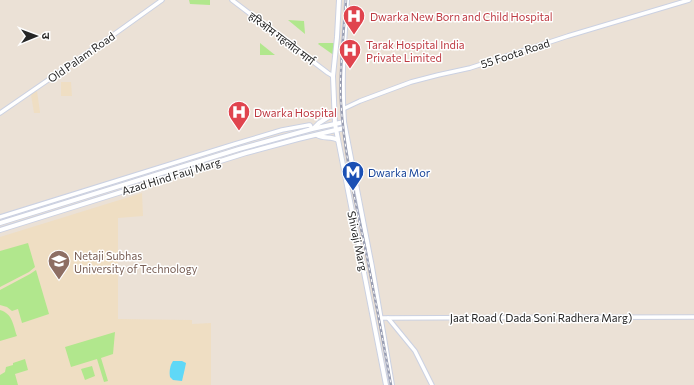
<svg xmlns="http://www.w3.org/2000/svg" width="694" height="385" font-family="Commissioner,'Noto Sans Devanagari',sans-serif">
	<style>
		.education { fill: #efdec3 }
		.green { fill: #b1e78d }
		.water { fill: #5fd8f7 }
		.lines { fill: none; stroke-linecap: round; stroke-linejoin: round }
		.tertiary-casing { stroke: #cbd1e2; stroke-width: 5.5 }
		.secondary-casing { stroke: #cbd1e2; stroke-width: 6 }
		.tertiary { stroke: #fff; stroke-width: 3.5 }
		.secondary { stroke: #fff; stroke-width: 4 }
		.rail-casing { stroke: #999eb3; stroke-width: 2.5 }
		.rail { stroke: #fff; stroke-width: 1; stroke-dasharray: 3; stroke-linecap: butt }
		.labels { text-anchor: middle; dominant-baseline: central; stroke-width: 3; stroke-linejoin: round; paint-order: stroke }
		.health-label { font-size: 11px; fill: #be3a42; stroke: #fff; text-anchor: start }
		.street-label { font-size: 11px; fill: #262626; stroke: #fff }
		.transit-label { font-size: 11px; fill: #164399; stroke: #fff; text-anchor: start }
		.education-label { font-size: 11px; fill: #785e54; stroke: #fff; text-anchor: start }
	</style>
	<rect width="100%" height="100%" fill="#ebe1d6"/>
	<g class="education">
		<path d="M61,82H71L72,96H61Z"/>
		<path d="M37,91L40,112V113H34L31,95L33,92Z"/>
		<path d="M142,193L143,216L118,218V319L192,320V324L211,323V385H0V237Z"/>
	</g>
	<g class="green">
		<path d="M189,0H210V5L190,4Z"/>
		<path d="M288,20L304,21L305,34Z"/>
		<path d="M260,43L275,55H260Z"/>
		<path d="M319,43H334L335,56L318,44Z"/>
		<path d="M28,243L35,267L29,272L0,287V251Z"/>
		<path d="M36,270L49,314L22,323L18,309L12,311L7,307L0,305V290L30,274Z"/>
		<path d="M0,310C13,314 13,325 17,336L0,341Z"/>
		<path d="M115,332L113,354L101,358L108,381L104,382L97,359L71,367L65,347Z"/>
		<path d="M25,359L28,370L15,374L18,385H0V375L5,372L6,367L13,365V363Z"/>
		<path d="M92,366L95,376L85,380L81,369Z"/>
	</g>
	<path class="water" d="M173,361H182L186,363L185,368L182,381L173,380L170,377C169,372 170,365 173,361Z"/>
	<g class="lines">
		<g class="tertiary-casing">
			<g id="tertiary">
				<path d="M232,0L328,73L333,76"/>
				<path d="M343,109L360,101L411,82L438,75L470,68L568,36L689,0"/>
				<path d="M0,113L109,38L162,0"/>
				<path d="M0,217L235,144L282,130L309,125H310L312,129"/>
				<path d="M380,318L694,317"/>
				<path d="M388,318L415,351L432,385"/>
			</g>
		</g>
		<g class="secondary-casing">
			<g id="secondary">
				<path d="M339,0L337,37L333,76L335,124L386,385"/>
				<path d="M347,0C344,41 341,81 344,122L372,267L392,385"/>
				<path d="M314,128L319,123L335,113"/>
				<path d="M317,135C323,139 331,136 338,140"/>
				<path d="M0,223L239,149L312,129L344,122"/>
				<path d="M0,230L246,153L298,139L344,128"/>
			</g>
		</g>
		<use href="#tertiary" class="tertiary"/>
		<use href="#secondary" class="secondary"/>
		<g class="rail-casing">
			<path id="rail" d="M346,0C344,34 339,69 341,103C344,152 355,200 365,247C374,293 383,339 391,385"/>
		</g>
		<use href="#rail" class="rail"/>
	</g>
	<defs>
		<g id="hospital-pin" transform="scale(1.15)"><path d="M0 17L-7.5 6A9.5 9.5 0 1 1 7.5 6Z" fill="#e0444e" stroke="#fff"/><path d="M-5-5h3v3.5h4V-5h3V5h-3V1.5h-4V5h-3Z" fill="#fff"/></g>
		<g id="metro-pin" transform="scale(1.15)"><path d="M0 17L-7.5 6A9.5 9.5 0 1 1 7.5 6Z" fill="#1a4fb4" stroke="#fff"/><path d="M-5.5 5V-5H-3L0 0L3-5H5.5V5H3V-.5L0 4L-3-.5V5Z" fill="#fff"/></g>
		<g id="university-pin" transform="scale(1.15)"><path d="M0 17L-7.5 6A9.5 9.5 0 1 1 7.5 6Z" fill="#8d6e63" stroke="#fff"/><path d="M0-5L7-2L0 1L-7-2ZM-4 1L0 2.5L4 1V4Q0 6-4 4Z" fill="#fff"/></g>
	</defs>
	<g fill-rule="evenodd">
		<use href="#hospital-pin" x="354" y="16"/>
		<use href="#hospital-pin" x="350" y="50"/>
		<use href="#hospital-pin" x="239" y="112"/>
		<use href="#metro-pin" x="353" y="172"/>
		<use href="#university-pin" x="59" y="261"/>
	</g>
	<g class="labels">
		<g class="health-label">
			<text x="370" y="16">Dwarka New Born and Child Hospital</text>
			<text x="366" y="44">Tarak Hospital India<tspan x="366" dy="13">Private Limited</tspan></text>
			<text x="254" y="112">Dwarka Hospital</text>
		</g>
		<g class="street-label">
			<text transform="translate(282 38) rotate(37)">हरिओम गहलोत मार्ग</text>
			<text transform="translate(515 53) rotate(-18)">55 Foota Road</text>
			<text transform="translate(81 57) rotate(-35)">Old Palam Road</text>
			<text transform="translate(171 176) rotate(-17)">Azad Hind Fauj Marg</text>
			<text transform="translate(358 241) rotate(78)">Shivaji Marg</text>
			<text x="541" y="317">Jaat Road ( Dada Soni Radhera Marg)</text>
		</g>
		<g class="transit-label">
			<text x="368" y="172">Dwarka Mor</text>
		</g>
		<g class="education-label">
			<text x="74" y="255">Netaji Subhas<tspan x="74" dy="13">University of Technology</tspan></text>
		</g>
	</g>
	<g transform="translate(36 36) rotate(89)" stroke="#ffffff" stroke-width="3" paint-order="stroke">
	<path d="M0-3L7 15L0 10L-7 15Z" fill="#262626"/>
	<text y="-6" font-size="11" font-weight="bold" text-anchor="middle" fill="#262626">उ</text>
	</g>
</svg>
